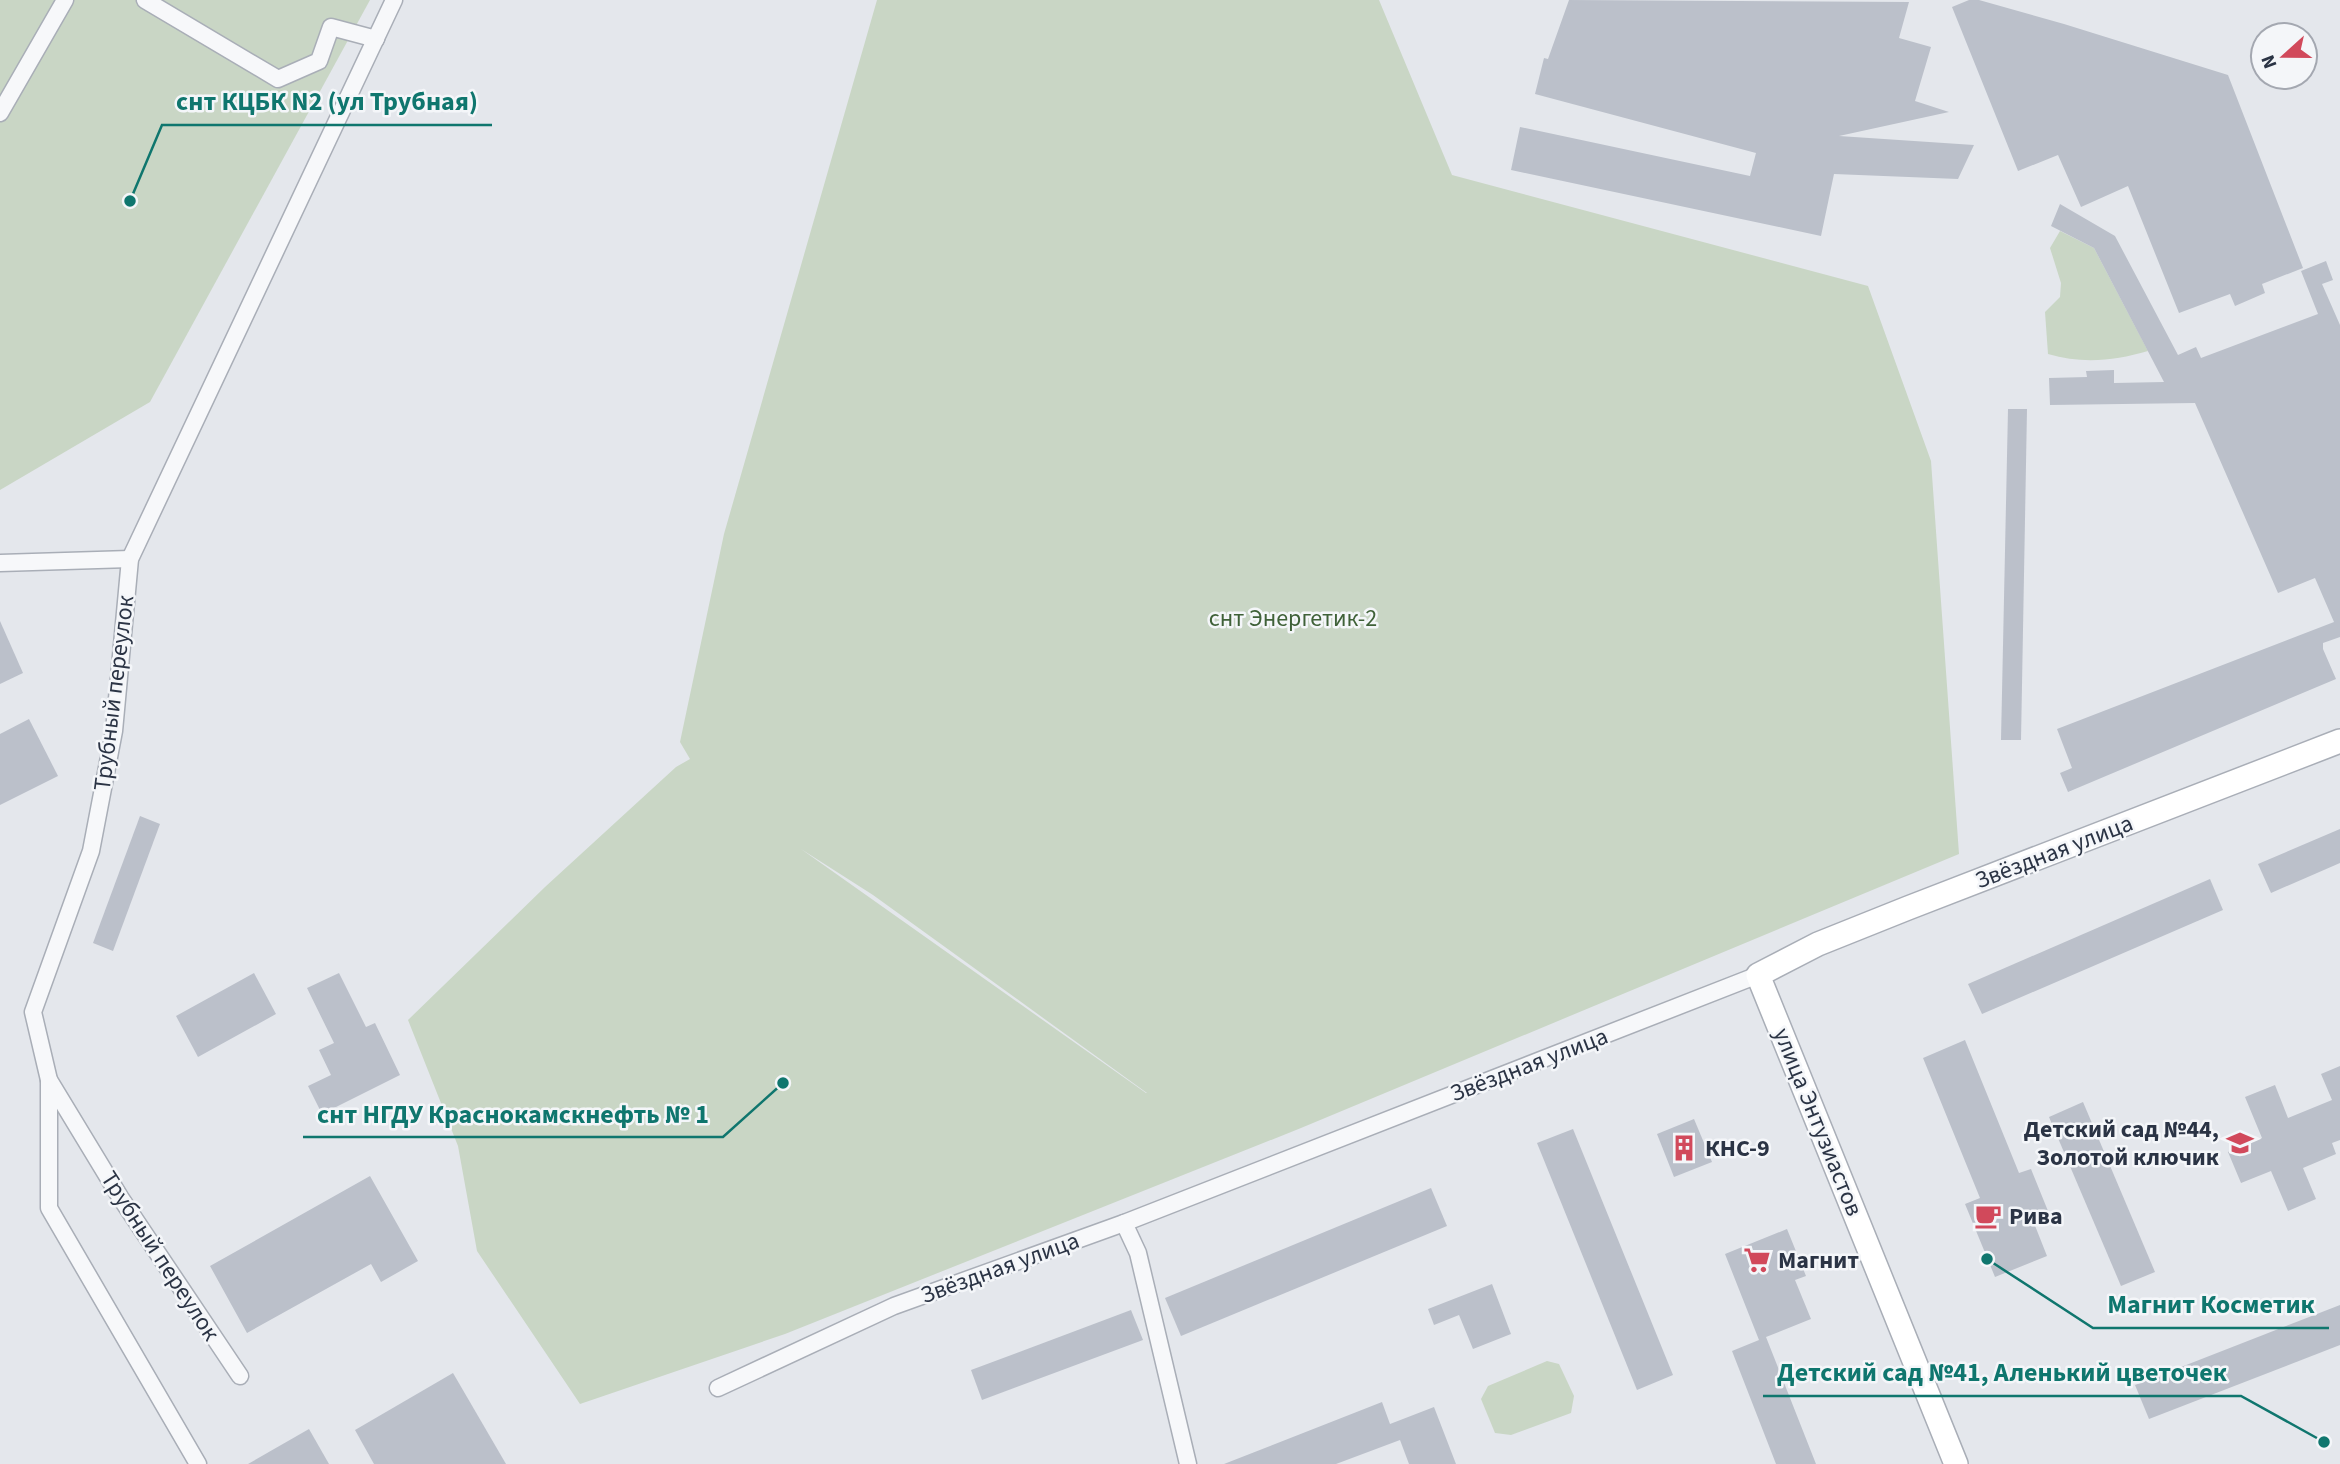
<svg xmlns="http://www.w3.org/2000/svg" width="2340" height="1464" font-family="'Source Sans 3',sans-serif">
	<style>
		.green { fill: #c9d6c5; fill-rule: evenodd }
		.building { fill: #bbc0ca }
		.lines { fill: none; stroke-linecap: round; stroke-linejoin: round }
		.street-casing { stroke: #a9aeb7; stroke-width: 19 }
		.secondary-casing { stroke: #a9aeb7; stroke-width: 26 }
		.street { stroke: #f7f8fa; stroke-width: 16 }
		.secondary { stroke: #fff; stroke-width: 23 }
		.labels { text-anchor: middle; dominant-baseline: central; stroke-width: 5; stroke-linejoin: round; paint-order: stroke }
		.park-label { font-size: 24px; fill: #3f6138; stroke: #f4f6f9 }
		.street-label { font-size: 24px; fill: #2b3445; stroke: #f4f6f9 }
		.poi-label { font-size: 24px; font-weight: bold; fill: #2b3445; stroke: #f4f6f9; text-anchor: start }
		.leader { fill: none; stroke: #0f766e; stroke-width: 2.5 }
		.callout-dot { fill: #0f766e; stroke: #f4f6f9; stroke-width: 2.5 }
		.callout-label { font-size: 26px; text-anchor: middle; font-weight: bold; fill: #0f766e; stroke: #f4f6f9; stroke-width: 5; stroke-linejoin: round; paint-order: stroke }
	</style>
	<rect width="100%" height="100%" fill="#e4e7ec"/>
	<g class="green">
		<path d="M0,0H370L150,402L0,490Z"/>
		<path d="M877,0H1379L1452,175L1868,286L1931,461L1959,854L1301,1128L785,1334L580,1404L477,1251L458,1146L408,1020L545,887L676,767L690,759L680,742L724,534ZM801,849L873,895L1147,1093H1146Z"/>
		<path d="M2060,231L2094,248L2148,351C2114,361 2082,364 2048,354L2045,312L2060,297L2061,283L2050,248Z"/>
		<path d="M1547,1361L1559,1364L1574,1396L1571,1413L1511,1435L1495,1433L1481,1399L1488,1386Z"/>
	</g>
	<g class="building">
		<path d="M1569,0L1909,2L1899,38L1931,47L1915,101L1949,112L1839,136L1974,145L1958,179L1834,174L1821,236L1511,170L1520,127L1750,176L1756,153L1535,94L1544,58L1548,59Z"/>
		<path d="M1969,0H1979L2064,24L2228,75L2303,268L2262,284L2265,293L2235,306L2230,294L2179,313L2128,186L2081,207L2058,155L2018,171L1952,7Z"/>
		<path d="M2060,204L2115,236L2178,355L2196,347L2201,358L2318,314L2301,271L2326,261L2333,280L2322,284L2340,325V637L2323,643V649L2336,679L2068,792L2060,773L2072,768L2057,729L2334,622L2315,578L2278,593L2195,403L2050,405L2049,378L2087,377L2086,371L2114,370V383L2164,382L2094,248L2051,226Z"/>
		<path d="M2008,409H2027L2021,740H2001Z"/>
		<path d="M0,621L23,673L0,684Z"/>
		<path d="M29,719L58,776L0,805V734Z"/>
		<path d="M140,816L160,824L113,951L93,943Z"/>
		<path d="M2340,829V863L2271,893L2258,864Z"/>
		<path d="M2210,879L2223,910L1982,1014L1968,984Z"/>
		<path d="M254,973L276,1014L198,1057L176,1016Z"/>
		<path d="M339,973L366,1027L375,1023L400,1075L322,1114L308,1086L331,1075L319,1050L334,1043L307,988Z"/>
		<path d="M1965,1040L2019,1173L2031,1169L2048,1211L2032,1218L2047,1256L1995,1277L1965,1204L1980,1198L1923,1058Z"/>
		<path d="M2340,1066V1140L2332,1143L2336,1154L2303,1168L2316,1199L2288,1211L2271,1171L2241,1183L2228,1152L2262,1138L2245,1097L2275,1085L2288,1118L2332,1100L2321,1074Z"/>
		<path d="M2083,1102L2155,1272L2121,1286L2049,1117Z"/>
		<path d="M1694,1119L1712,1162L1674,1177L1657,1134Z"/>
		<path d="M1573,1129L1673,1375L1637,1390L1537,1143Z"/>
		<path d="M370,1176L418,1261L381,1282L371,1264L247,1333L210,1266Z"/>
		<path d="M1431,1188L1447,1226L1181,1336L1165,1298Z"/>
		<path d="M1787,1229L1806,1276L1795,1280L1811,1319L1766,1337L1816,1464H1776L1732,1351L1759,1340L1725,1254Z"/>
		<path d="M1492,1284L1511,1334L1473,1349L1459,1315L1434,1325L1428,1309Z"/>
		<path d="M2340,1305V1345L2149,1419L2135,1385Z"/>
		<path d="M1131,1310L1143,1340L982,1400L971,1370Z"/>
		<path d="M453,1373L506,1464H374L355,1430Z"/>
		<path d="M1382,1402L1390,1424L1434,1407L1456,1464H1409L1400,1440L1336,1464H1224Z"/>
		<path d="M309,1429L329,1464H248Z"/>
	</g>
	<g class="lines">
		<g class="street-casing">
			<g id="street">
				<path d="M145,0L278,79L319,61L331,27L376,39"/>
				<path d="M0,113L65,0"/>
				<path d="M0,563L130,559"/>
				<path d="M49,1080V1208L198,1464"/>
				<path d="M1124,1223L1138,1253L1188,1464"/>
				<path d="M240,1376L120,1197L49,1080L33,1012L91,851L114,731L130,559L394,0"/>
				<path d="M718,1388L894,1306L1124,1223L1758,975"/>
			</g>
		</g>
		<g class="secondary-casing">
			<path id="secondary" d="M1956,1464L1758,975L1818,944L1908,908L2340,741"/>
		</g>
		<use href="#street" class="street"/>
		<use href="#secondary" class="secondary"/>
	</g>
	<defs>
		<g id="school-bare" transform="scale(2.1)"><path d="M0-5L7-2L0 1L-7-2ZM-4 1L0 2.5L4 1V4Q0 6-4 4Z" fill="#d1495b" stroke="#f4f6f9" stroke-width="2.5" paint-order="stroke"/></g>
		<g id="building-bare" transform="scale(2.1)"><path d="M-4-6H4V6H1V3H-1V6H-4ZM-2.5-4.3h1.7v1.8h-1.7ZM.8-4.3h1.7v1.8H.8ZM-2.5-1h1.7V.8h-1.7ZM.8-1h1.7V.8H.8Z" fill="#d1495b" stroke="#f4f6f9" stroke-width="2.5" paint-order="stroke"/></g>
		<g id="cafe-bare" transform="scale(2.1)"><path d="M-5.5-4.5H6V0H3Q3 3.5 0 3.5H-2.5Q-5.5 3.5-5.5 0ZM3-3.2v2h1.7v-2ZM-6 4.5H4V6H-6Z" fill="#d1495b" stroke="#f4f6f9" stroke-width="2.5" paint-order="stroke"/></g>
		<g id="supermarket-bare" transform="scale(2.1)"><path d="M-6-5.5h2.5l.6 2H6L4.5 2H-2.5L-4.4-4H-6ZM-1.5 3.2a1.3 1.3 0 1 0 .1 0ZM3 3.2a1.3 1.3 0 1 0 .1 0Z" fill="#d1495b" stroke="#f4f6f9" stroke-width="2.5" paint-order="stroke"/></g>
	</defs>
	<g fill-rule="evenodd">
		<use href="#school-bare" x="2240" y="1143"/>
		<use href="#building-bare" x="1684" y="1148"/>
		<use href="#cafe-bare" x="1988" y="1216"/>
		<use href="#supermarket-bare" x="1757" y="1260"/>
	</g>
	<g class="labels">
		<g class="park-label">
			<text x="1293" y="618">снт Энергетик-2</text>
		</g>
		<g class="street-label">
			<text transform="translate(114 693) rotate(-83)">Трубный переулок</text>
			<text transform="translate(2054 852) rotate(-21)">Звёздная улица</text>
			<text transform="translate(1529 1065) rotate(-21)">Звёздная улица</text>
			<text transform="translate(1818 1122) rotate(68)">улица Энтузиастов</text>
			<text transform="translate(160 1256) rotate(57)">Трубный переулок</text>
			<text transform="translate(1000 1268) rotate(-20)">Звёздная улица</text>
		</g>
		<g class="poi-label">
			<text x="2219" y="1129" text-anchor="end">Детский сад №44,<tspan x="2219" dy="28">Золотой ключик</tspan></text>
			<text x="1705" y="1148">КНС-9</text>
			<text x="2009" y="1216">Рива</text>
			<text x="1778" y="1260">Магнит</text>
		</g>
	</g>
	<path class="leader" d="M130 201L162 125H492M783 1083L723 1137H303M1987 1259L2093 1328H2329M2324 1442L2241 1396H1763"/>
	<g class="callout-dot">
		<circle cx="130" cy="201" r="7"/>
		<circle cx="783" cy="1083" r="7"/>
		<circle cx="1987" cy="1259" r="7"/>
		<circle cx="2324" cy="1442" r="7"/>
	</g>
	<g class="callout-label">
		<text x="327" y="110">снт КЦБК N2 (ул Трубная)</text>
		<text x="513" y="1123">снт НГДУ Краснокамскнефть № 1</text>
		<text x="2211" y="1313">Магнит Косметик</text>
		<text x="2002" y="1381">Детский сад №41, Аленький цветочек</text>
	</g>
	<g transform="translate(2284 56) rotate(249)"><circle r="33" fill="#f4f6f9" stroke="#a4a8b1" stroke-width="2"/>
	<path d="M0-5L12 26L0 18L-12 26Z" fill="#d1495b"/>
	<text y="-10" font-size="19" font-weight="bold" text-anchor="middle" fill="#2b3445">N</text>
	</g>
</svg>
